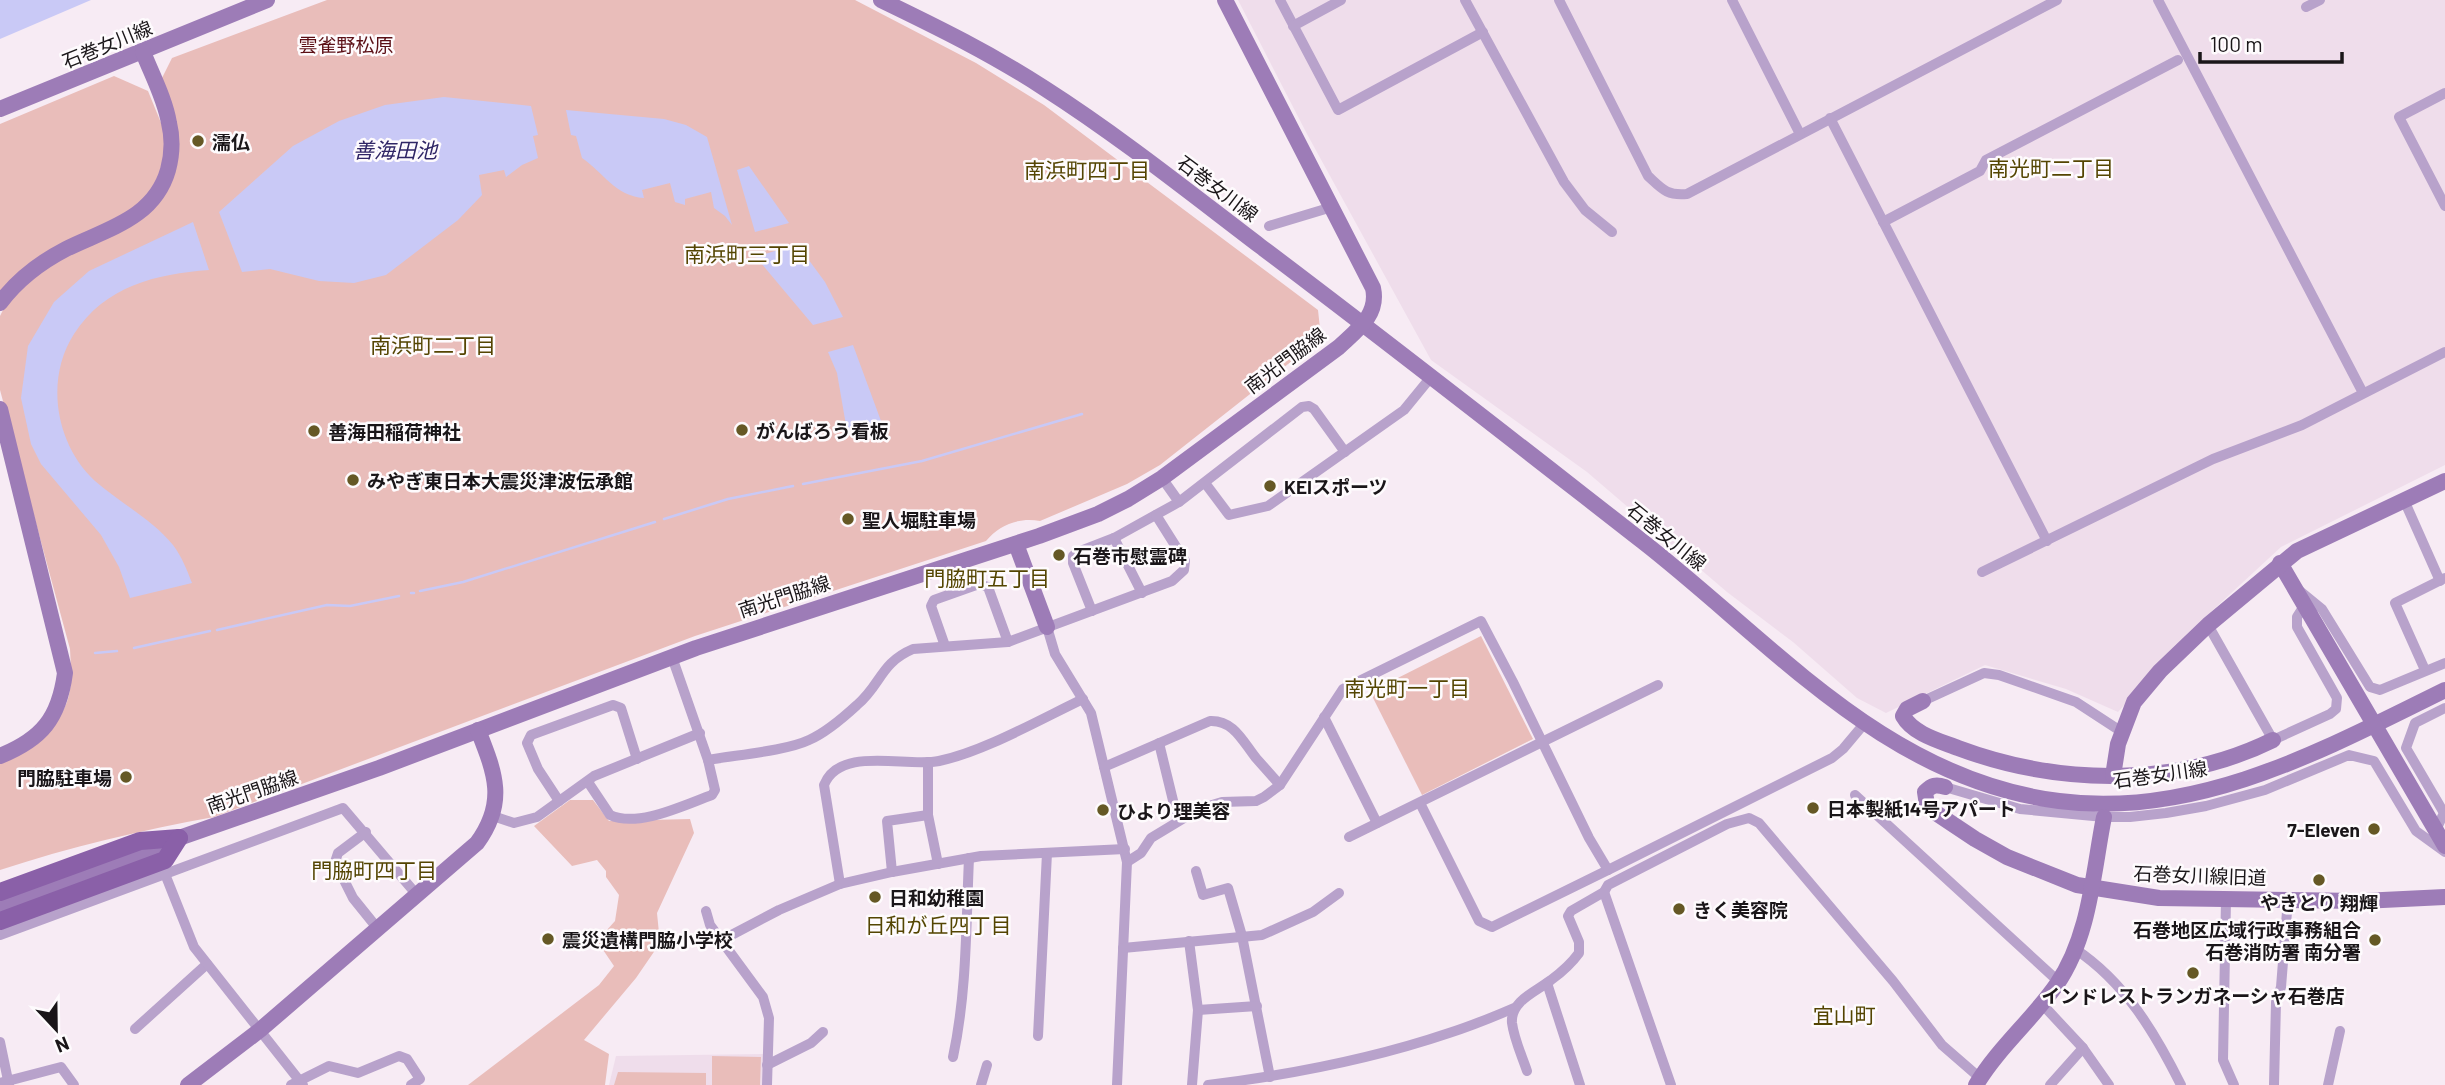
<svg xmlns="http://www.w3.org/2000/svg" width="2445" height="1085" font-family="Barlow,'Noto Sans JP',sans-serif">
	<style>
		.built { fill: #efddeb }
		.green { fill: #e9bdba }
		.water { fill: #c9c9f6 }
		.lines { fill: none; stroke-linecap: round; stroke-linejoin: round }
		.stream { stroke: #c9c9f6; stroke-width: 2.5 }
		.street { stroke: #b8a2cb; stroke-width: 10 }
		.secondary { stroke: #9d7cb7; stroke-width: 16 }
		.primary { stroke: #8a60a8; stroke-width: 18 }
		.poi-dot { fill: #655825; stroke: #fefbfd; stroke-width: 2.5 }
		.labels { text-anchor: middle; dominant-baseline: central; stroke-width: 5; stroke-linejoin: round; paint-order: stroke }
		.street-label { font-size: 19px; fill: #1a1619; stroke: #fefbfd }
		.park-label { font-size: 19px; fill: #5b0f15; stroke: #fefbfd }
		.poi-label { font-size: 19px; font-weight: bold; fill: #1a1619; stroke: #fefbfd; text-anchor: start }
		.water-label { font-size: 21px; font-style: italic; fill: #302666; stroke: #fefbfd }
		.neighbourhood-label { font-size: 21px; fill: #544502; stroke: #fefbfd }
	</style>
	<rect width="100%" height="100%" fill="#f7ebf4"/>
	<g class="built">
		<path d="M1238,0H2445V465L2281,547L2188,633L2118,712L2066,689L1985,665L1886,713L1857,698L1793,642L1727,592L1587,472L1431,360L1307,134Z"/>
		<path d="M763,1054V1085H609L616,1056Z"/>
	</g>
	<g class="green">
		<path d="M327,0H855L976,63L1044,105L1318,310L1321,338L1160,465L1127,484L1040,521C1019,517 999,525 986,541L695,636L214,817C142,830 70,847 0,870V762C13,752 54,725 61,714C74,695 71,670 70,649L0,390V316L8,300L37,270L128,224L170,177L159,84L172,58Z"/>
		<path d="M114,76L148,91L166,135L162,176L153,195L0,294V124Z"/>
		<path d="M1481,636L1533,739L1422,795L1370,692Z"/>
		<path d="M570,800H593L609,821L690,819L694,833L657,913L660,943L636,978L584,1040L609,1054L605,1085H468L599,985L614,966L597,941L615,921L619,895L606,877V871L597,860L572,866L534,826Z"/>
		<path d="M712,1056L761,1057L760,1085H712Z"/>
		<path d="M618,1072L706,1073V1085H614Z"/>
	</g>
	<g class="water">
		<path d="M0,0H91L0,39Z"/>
		<path d="M444,97L531,106L538,135L533,136L538,158L522,165L506,177L504,170L479,175L482,195L458,220L386,275L354,283L319,281L270,269L242,272L219,212L293,146L339,121L385,105Z"/>
		<path d="M566,110L664,119L686,125L707,137L732,225L725,216L714,208L711,192L685,199V205L675,202L670,183L642,190L644,198C615,196 603,172 582,158L576,136L571,135Z"/>
		<path d="M749,166L789,223L755,232L737,170Z"/>
		<path d="M193,222L209,270C156,274 105,286 74,334C45,379 55,444 95,481C120,503 152,519 173,545C182,557 187,570 192,583L130,598L119,567L101,535L41,464L31,444L21,398L28,346L54,302L89,271Z"/>
		<path d="M797,244L825,282L843,317L813,325L756,257Z"/>
		<path d="M853,345L881,421L847,431L837,373L828,352Z"/>
	</g>
	<g class="lines">
		<g class="stream">
			<path d="M803,484L922,461L1082,414"/>
			<path d="M664,519L728,499L793,486"/>
			<path d="M420,591L463,582L655,522"/>
			<path d="M411,593H414"/>
			<path d="M217,630L327,605L350,606L399,596"/>
			<path d="M134,648L210,631"/>
			<path d="M95,653L117,651"/>
		</g>
		<g class="street">
			<path d="M1280,0L1338,110L1483,32"/>
			<path d="M1465,0L1564,182L1585,210L1612,232"/>
			<path d="M1559,0L1648,176C1662,189 1667,196 1687,194L2057,0"/>
			<path d="M1732,0L1800,134"/>
			<path d="M2158,0L2363,393"/>
			<path d="M2306,7L2320,0"/>
			<path d="M1293,26L1341,0"/>
			<path d="M2445,93L2399,117L2445,206"/>
			<path d="M1830,118L2047,541"/>
			<path d="M1883,222L1980,171L1986,160L2178,60"/>
			<path d="M1269,226L1332,207"/>
			<path d="M1162,478L1179,502"/>
			<path d="M1205,483L1229,515L1268,506L1404,410L1431,377"/>
			<path d="M2404,500L2440,581"/>
			<path d="M1114,538L1142,593"/>
			<path d="M1982,572L2213,459L2302,425L2445,352"/>
			<path d="M2300,591L2322,609L2370,687L2380,690L2445,663"/>
			<path d="M1092,611L1073,563V556L1078,552L1114,538L1179,502L1302,407L1309,406L1314,409L1345,452"/>
			<path d="M2208,625L2273,740L2330,714L2336,709L2337,698L2297,627V617L2304,606"/>
			<path d="M1047,627L1055,654L1091,713L1127,862L1117,1085"/>
			<path d="M945,646L931,606L934,600L979,584L988,587L1008,642"/>
			<path d="M2425,670L2395,603L2445,578"/>
			<path d="M1923,701L1984,673L1999,675L2076,702L2122,732"/>
			<path d="M1324,717L1377,823"/>
			<path d="M1159,743L1178,821"/>
			<path d="M708,760C735,755 786,751 809,740C825,733 844,717 857,705C881,685 880,663 913,649L1008,642L1172,581L1184,570L1185,561L1156,515"/>
			<path d="M928,762V815L938,864"/>
			<path d="M1104,767L1210,721C1234,720 1243,742 1256,758C1264,767 1272,776 1280,785"/>
			<path d="M588,782L610,815C638,828 684,805 712,795L715,790L708,760L672,657"/>
			<path d="M1945,787L2020,809L2104,817H2130L2166,813L2206,806L2265,790L2349,755L2374,761L2416,831L2445,852"/>
			<path d="M1855,795L2059,982"/>
			<path d="M559,801L538,769L527,743L531,735L613,705L621,708L637,759"/>
			<path d="M493,816L514,823L537,817L594,776L700,733"/>
			<path d="M2436,830L2444,813L2406,748L2415,723L2445,708"/>
			<path d="M366,832L338,853L335,862L353,898L378,929"/>
			<path d="M1349,837L1658,685"/>
			<path d="M1127,862L1141,853L1151,838L1199,809L1222,802L1256,801L1264,797L1280,785L1343,689L1481,621L1513,682L1589,838L1608,870L1492,927L1479,921L1420,803"/>
			<path d="M1608,870L1832,758L1843,749L1864,724"/>
			<path d="M1196,871L1203,895L1228,888L1242,936L1270,1077"/>
			<path d="M892,872L887,821L928,815"/>
			<path d="M840,884L824,785C840,745 907,768 939,761C983,752 1041,719 1083,699"/>
			<path d="M1604,892L1671,1085"/>
			<path d="M2226,899L2223,1060L2234,1085"/>
			<path d="M706,911L710,925L763,997L769,1018L767,1085"/>
			<path d="M0,935L165,874"/>
			<path d="M722,940L779,910L840,884L892,872L981,856L1125,849"/>
			<path d="M1189,941L1198,1010L1192,1085"/>
			<path d="M1123,948L1262,935L1313,912L1339,893"/>
			<path d="M2075,949C2125,982 2155,1033 2181,1085"/>
			<path d="M1547,983L1580,1085"/>
			<path d="M2042,1004L2083,1048L2109,1085"/>
			<path d="M1198,1010L1257,1006"/>
			<path d="M135,1029L207,964"/>
			<path d="M1038,1036L1047,853"/>
			<path d="M0,1042L9,1085"/>
			<path d="M953,1057C967,992 966,924 969,858"/>
			<path d="M767,1065L811,1043L823,1032"/>
			<path d="M1527,1071C1522,1056 1514,1039 1512,1023C1510,1001 1537,991 1551,980C1562,972 1571,964 1579,953V942L1568,916L1571,911L1604,892L1608,885L1727,824L1749,818L1759,823L1893,981L1942,1045L1980,1078"/>
			<path d="M0,1083L61,1067L74,1085"/>
			<path d="M291,1085L329,1066L358,1073L399,1056L407,1059L420,1079L411,1085"/>
			<path d="M303,1085L194,947L165,874L343,808L417,895"/>
			<path d="M981,1085L987,1065"/>
			<path d="M1208,1085C1289,1075 1372,1059 1449,1033C1471,1026 1493,1017 1514,1008"/>
			<path d="M2050,1085L2083,1048"/>
			<path d="M2274,1085L2276,1002L2281,987L2288,899"/>
			<path d="M2328,1085L2340,1031"/>
		</g>
		<g class="secondary">
			<path d="M881,0C937,27 992,54 1044,88C1119,136 1189,192 1260,246C1389,343 1515,442 1642,541C1773,643 1885,779 2059,801C2198,819 2325,749 2445,690"/>
			<path d="M0,109L267,0"/>
			<path d="M0,303C18,279 39,263 66,249C106,229 154,219 168,170C172,155 173,139 169,123C165,99 152,75 143,52"/>
			<path d="M0,409L65,673C59,718 42,739 0,756"/>
			<path d="M1016,544L1047,627"/>
			<path d="M2280,563L2445,846"/>
			<path d="M1923,701L1907,709L1903,716C1913,734 1940,741 1958,748C2057,785 2176,788 2273,740"/>
			<path d="M2113,776L2118,744L2134,702L2160,671L2208,625L2297,551L2445,481"/>
			<path d="M1945,787C1936,784 1932,785 1925,792L1927,805L1933,811L1975,839L2007,857L2077,885L2159,898L2362,901L2445,897"/>
			<path d="M0,906L179,838L379,768L696,648L1039,536L1098,514L1128,499L1162,478L1339,347C1357,330 1379,315 1373,288L1225,0"/>
			<path d="M188,1085L260,1030L477,843C507,802 495,773 478,730"/>
			<path d="M1976,1085C1998,1048 2033,1019 2057,984C2090,936 2093,872 2104,817"/>
		</g>
		<g class="primary">
			<path d="M0,892L140,841L179,838"/>
			<path d="M0,921L165,860L179,838"/>
		</g>
	</g>
	<g class="poi-dot">
		<circle cx="198" cy="141" r="7"/>
		<circle cx="742" cy="430" r="7"/>
		<circle cx="314" cy="431" r="7"/>
		<circle cx="353" cy="480" r="7"/>
		<circle cx="1270" cy="486" r="7"/>
		<circle cx="848" cy="519" r="7"/>
		<circle cx="1059" cy="555" r="7"/>
		<circle cx="126" cy="777" r="7"/>
		<circle cx="1813" cy="808" r="7"/>
		<circle cx="1103" cy="810" r="7"/>
		<circle cx="2374" cy="829" r="7"/>
		<circle cx="2319" cy="880" r="7"/>
		<circle cx="875" cy="897" r="7"/>
		<circle cx="1679" cy="909" r="7"/>
		<circle cx="548" cy="939" r="7"/>
		<circle cx="2375" cy="940" r="7"/>
		<circle cx="2193" cy="973" r="7"/>
	</g>
	<g class="labels">
		<g class="street-label">
			<text transform="translate(107 44) rotate(-22)">石巻女川線</text>
			<text transform="translate(1218 188) rotate(37)">石巻女川線</text>
			<text transform="translate(1285 360) rotate(-37)">南光門脇線</text>
			<text transform="translate(1667 536) rotate(39)">石巻女川線</text>
			<text transform="translate(784 596) rotate(-18)">南光門脇線</text>
			<text transform="translate(2160 774) rotate(-8)">石巻女川線</text>
			<text transform="translate(252 791) rotate(-19)">南光門脇線</text>
			<text transform="translate(2200 875) rotate(2)">石巻女川線旧道</text>
		</g>
		<g class="park-label">
			<text x="346" y="44">雲雀野松原</text>
		</g>
		<g class="poi-label">
			<text x="212" y="141">濡仏</text>
			<text x="756" y="430">がんばろう看板</text>
			<text x="328" y="431">善海田稲荷神社</text>
			<text x="367" y="480">みやぎ東日本大震災津波伝承館</text>
			<text x="1284" y="486">KEIスポーツ</text>
			<text x="862" y="519">聖人堀駐車場</text>
			<text x="1073" y="555">石巻市慰霊碑</text>
			<text x="112" y="777" text-anchor="end">門脇駐車場</text>
			<text x="1827" y="808">日本製紙14号アパート</text>
			<text x="1117" y="810">ひより理美容</text>
			<text x="2360" y="829" text-anchor="end">7-Eleven</text>
			<text x="889" y="897">日和幼稚園</text>
			<text x="2319" y="902" text-anchor="middle">やきとり 翔輝</text>
			<text x="1693" y="909">きく美容院</text>
			<text x="2361" y="929" text-anchor="end">石巻地区広域行政事務組合<tspan x="2361" dy="22">石巻消防署 南分署</tspan></text>
			<text x="562" y="939">震災遺構門脇小学校</text>
			<text x="2193" y="995" text-anchor="middle">インドレストランガネーシャ石巻店</text>
		</g>
		<g class="water-label">
			<text x="395" y="149">善海田池</text>
		</g>
		<g class="neighbourhood-label">
			<text x="2051" y="167">南光町二丁目</text>
			<text x="1087" y="169">南浜町四丁目</text>
			<text x="747" y="253">南浜町三丁目</text>
			<text x="433" y="344">南浜町二丁目</text>
			<text x="987" y="577">門脇町五丁目</text>
			<text x="1407" y="687">南光町一丁目</text>
			<text x="374" y="869">門脇町四丁目</text>
			<text x="938" y="924">日和が丘四丁目</text>
			<text x="1844" y="1014">宜山町</text>
		</g>
	</g>
	<g transform="translate(56 1029) rotate(158)" stroke="#fefbfd" stroke-width="5" paint-order="stroke">
	<path d="M0-5L12 26L0 18L-12 26Z" fill="#1a1619"/>
	<text y="-10" font-size="19" font-weight="bold" text-anchor="middle" fill="#1a1619">N</text>
	</g>
	<path d="M2200 52v10h142v-10" fill="none" stroke="#1a1619" stroke-width="3.5"/>
	<text x="2210" y="52" font-size="21" fill="#1a1619" stroke="#fefbfd" stroke-width="5" paint-order="stroke">100 m</text>
</svg>
